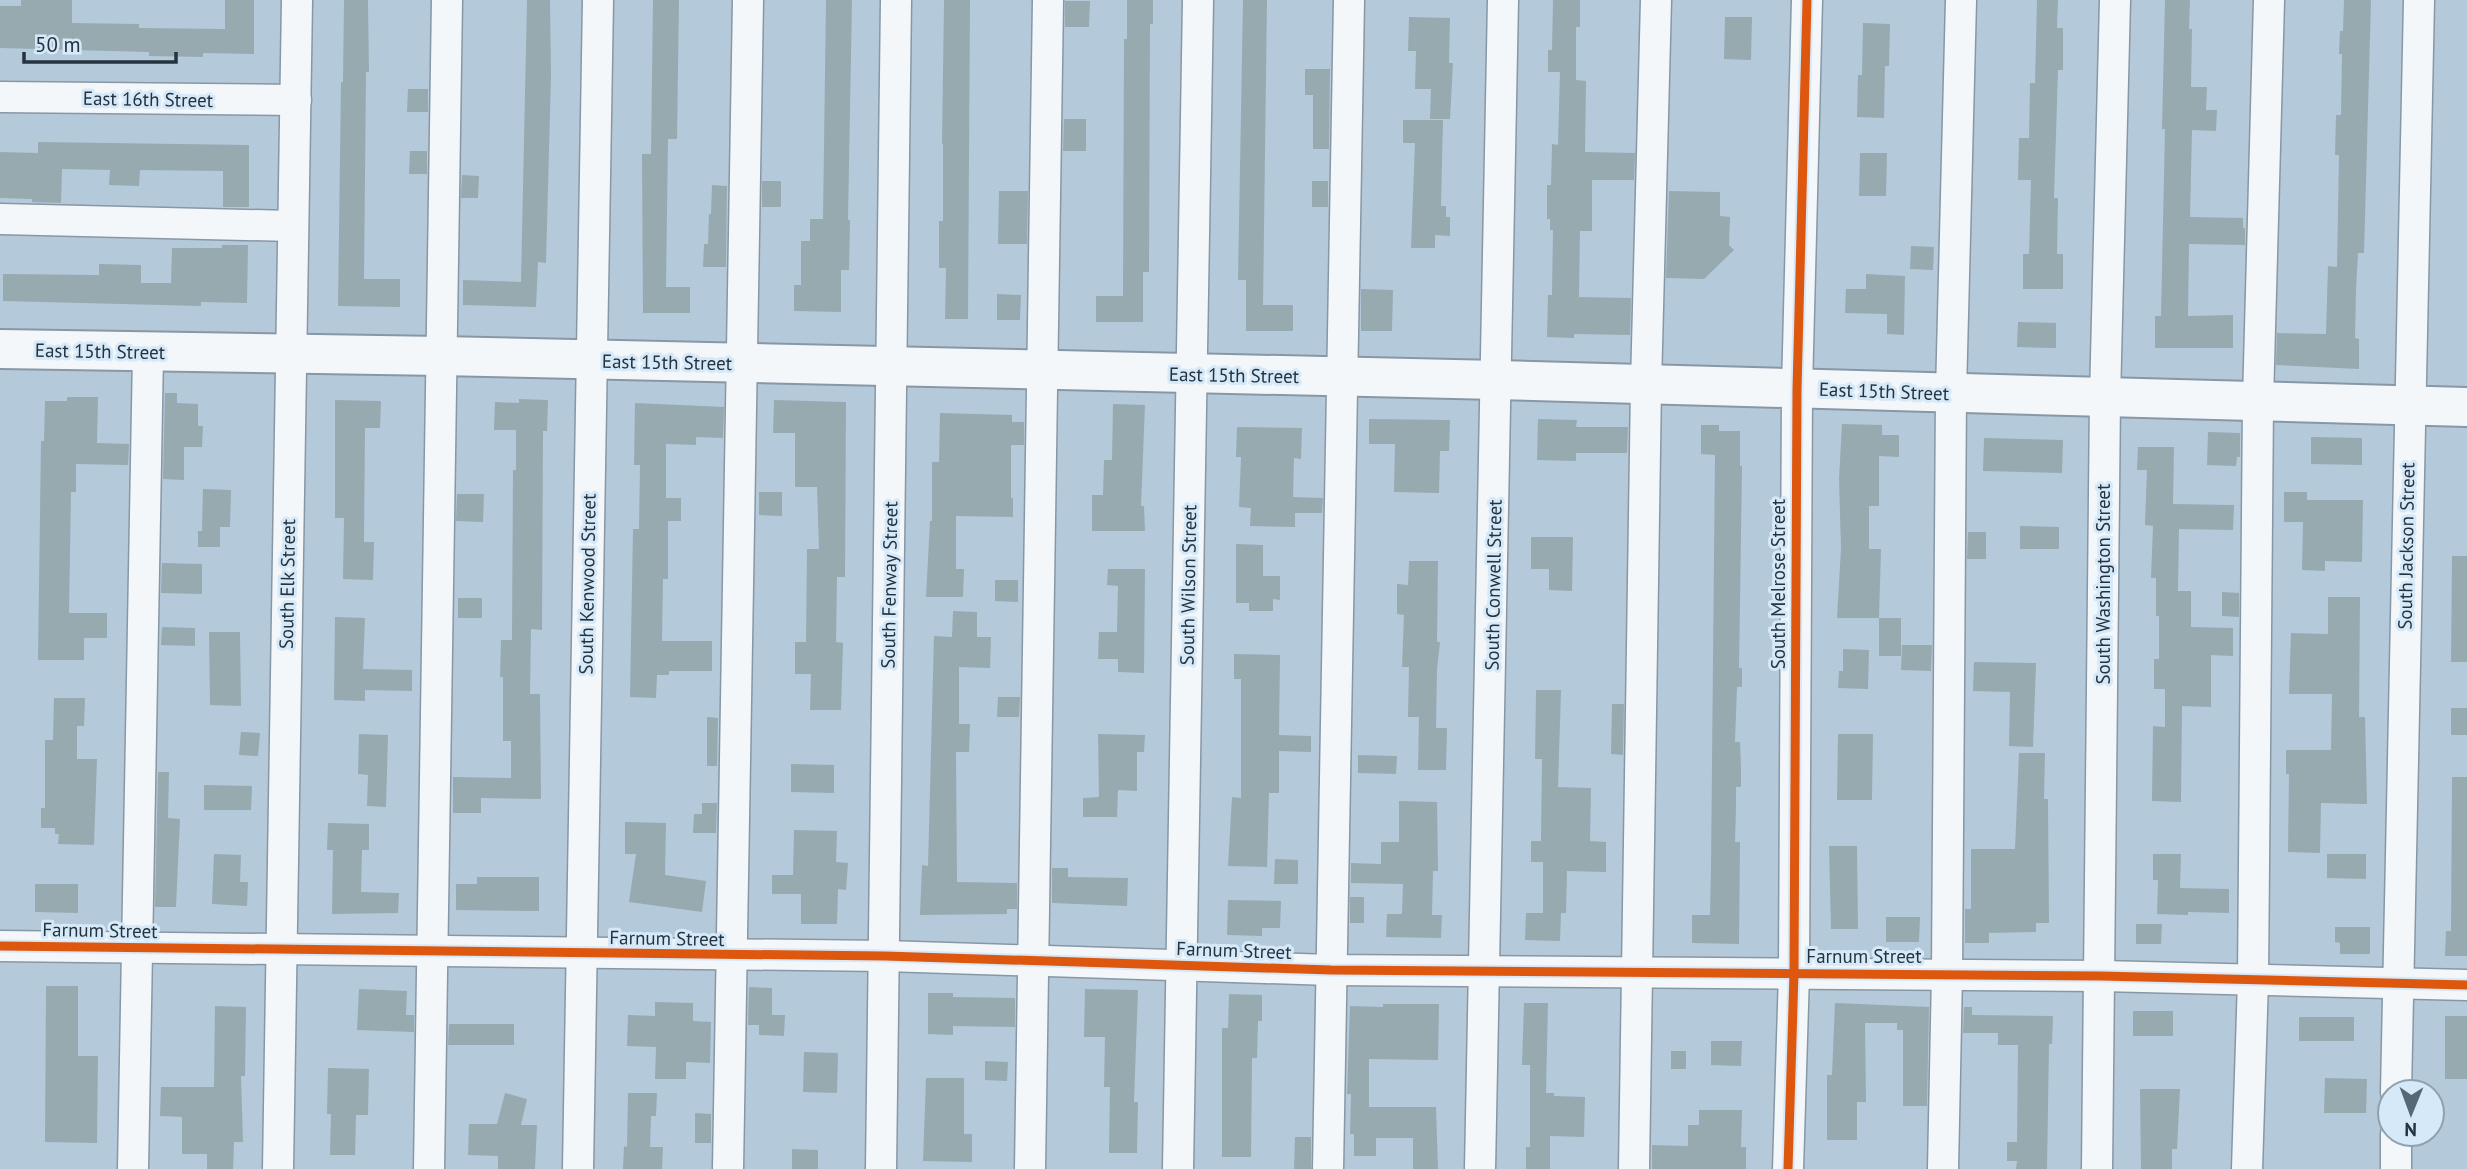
<svg xmlns="http://www.w3.org/2000/svg" width="2467" height="1169" font-family="'PT Sans',sans-serif">
	<style>
		.building { fill: #96aab0 }
		.lines { fill: none; stroke-linecap: round; stroke-linejoin: round }
		.minor-casing { stroke: #8797a5; stroke-width: 33 }
		.major-casing { stroke: #8797a5; stroke-width: 42 }
		.minor { stroke: #f4f7fa; stroke-width: 30 }
		.major { stroke: #f4f7fa; stroke-width: 38 }
		.cycleway-casing { stroke: #d6e9f9; stroke-width: 13 }
		.cycleway { stroke: #de570f; stroke-width: 9 }
		.labels { text-anchor: middle; dominant-baseline: central; stroke-width: 6; stroke-linejoin: round; paint-order: stroke }
		.street-label { font-size: 19px; fill: #24333f; stroke: #d6e9f9 }
	</style>
	<rect width="100%" height="100%" fill="#b4cadb"/>
	<g class="building">
		<path d="M21,0H72V23L139,24V28L225,29V0H254V54L203,53V57L149,56V52L0,48V6H21Z"/>
		<path d="M344,0H368L369,72H366L364,279H400V307L338,306L341,82H343Z"/>
		<path d="M527,0H550L551,76L546,263L538,262L536,307L463,305V280L521,282Z"/>
		<path d="M653,0H679L677,139H668L666,287H690V313H643L642,154H651Z"/>
		<path d="M826,0H852L848,220H850L849,270H841V312L794,311V285H801V241H810V219H823Z"/>
		<path d="M944,0H970L968,319H945L946,268H939V221H943V144H942Z"/>
		<path d="M1127,0H1153V24H1150L1149,272H1143V322H1096V296H1123L1124,39H1127Z"/>
		<path d="M1243,0H1267L1263,305H1293V331H1246V280H1238Z"/>
		<path d="M1553,0H1580V27H1576V80L1586,81L1585,152L1635,153L1634,180H1592V231H1580L1579,297L1631,298L1630,335L1574,334V338L1547,337L1548,295H1552L1553,230H1550V219H1547V185H1551L1552,144L1558,145L1560,72H1548V50H1552Z"/>
		<path d="M2037,0H2058L2057,28H2063V70H2058L2054,198H2058L2057,254H2063V289H2023V254H2029L2031,180H2018L2019,138H2029L2030,83H2035Z"/>
		<path d="M2165,0H2190L2189,29H2192L2191,87H2207L2206,110H2217L2216,131L2192,130L2190,217L2243,218V228H2245V245L2189,244L2188,316L2233,315V348H2155V316H2161L2165,129H2162Z"/>
		<path d="M2344,0H2371L2364,253H2358L2356,290L2355,338L2359,339V369L2276,365L2277,333L2326,334L2328,266L2337,267L2339,155H2335L2336,115H2341L2342,54H2339L2340,31H2343Z"/>
		<path d="M1065,1H1090L1089,27H1065Z"/>
		<path d="M1409,17L1450,18L1449,63H1453L1450,119H1430L1431,89H1415L1416,51H1408Z"/>
		<path d="M1725,17H1752L1751,60L1724,59Z"/>
		<path d="M1863,23L1890,24L1889,66H1885L1884,118L1857,117L1858,75H1862Z"/>
		<path d="M1305,69H1330L1329,149H1313V95H1305Z"/>
		<path d="M408,89H428V112H407Z"/>
		<path d="M1064,119H1086V151H1063Z"/>
		<path d="M1403,120H1443L1441,206H1446V217H1450V236L1435,235V248H1411L1415,143H1403Z"/>
		<path d="M38,142L249,145V207H223V171L140,170L139,186L109,185L110,170L62,169L61,203L32,202V199L0,198V152L38,153Z"/>
		<path d="M410,151H427V174H409Z"/>
		<path d="M1860,153H1887L1886,196H1859Z"/>
		<path d="M462,175L479,176L478,198H461Z"/>
		<rect x="762" y="181" width="19" height="26"/>
		<rect x="1312" y="181" width="16" height="26"/>
		<path d="M712,185L727,186L726,267H703L704,244H708L709,214H711Z"/>
		<path d="M999,191H1028L1027,244H998Z"/>
		<path d="M1669,191L1720,192V216L1730,217L1729,245L1734,250L1704,279L1666,278Z"/>
		<path d="M222,245H248L247,303L201,302V306L3,301V274L99,275V264L141,265V283H171L172,248H222Z"/>
		<path d="M1911,246L1934,247L1933,270L1910,269Z"/>
		<path d="M1866,274L1905,276L1904,335L1887,334V314L1845,313L1846,289H1866Z"/>
		<path d="M1361,289L1393,290L1392,331H1361Z"/>
		<path d="M997,294L1021,295L1020,320H997Z"/>
		<path d="M2018,322L2056,323V348L2017,347Z"/>
		<path d="M165,393H177V403L198,404V426H203L202,447H184V480L163,479Z"/>
		<path d="M67,397H98L97,443L129,444L128,465L76,464V492H71L69,613H107V638H84V660H38L41,441H44L45,401H67Z"/>
		<path d="M519,399L548,400L547,431H543L542,630L531,629L530,694H540L541,799L481,798V813H453V777L511,778V741H503V677H500L501,640H512L513,470H516V430H494L495,402L519,403Z"/>
		<path d="M335,400L381,401L380,428H365L364,542H374L373,580L343,579L344,518H335Z"/>
		<path d="M774,400L846,402L845,577H837L836,642L843,643L841,710H810L811,674H795V642H806L807,549H819L817,487H795V433H773Z"/>
		<path d="M635,403L724,407L723,438L696,437V445L666,444V498H681V521H668V579H663L662,641H712V671H669V675H657L656,698L630,697L633,529H639L640,465H634Z"/>
		<path d="M1113,404L1145,405L1141,506H1144L1145,531H1092V495H1103L1104,460H1112Z"/>
		<path d="M940,413L1012,415V422H1024V445H1011V498H1013V517L956,516V569H964L963,597H926L930,521H932V462H939Z"/>
		<path d="M1369,419L1450,420L1449,451H1440L1439,493L1394,492L1395,444H1369Z"/>
		<path d="M1538,419L1577,420L1576,427H1628L1627,453H1576V461L1537,460Z"/>
		<path d="M1842,424L1882,425V435H1899V457L1879,456V506H1869V549H1881L1879,618H1837L1841,548L1839,479Z"/>
		<path d="M1701,425H1719V431H1740V466H1742L1739,668H1742V687H1737L1735,742H1740L1741,768V787H1736V808L1735,842H1740L1739,944L1692,943V915H1710L1711,868L1715,455L1701,454Z"/>
		<path d="M1237,427L1302,428L1301,459L1294,458L1293,497L1323,498L1322,513H1295V527L1250,526L1251,508L1239,507L1241,457H1236Z"/>
		<path d="M2208,432L2240,433V457H2237L2236,466L2207,465Z"/>
		<path d="M2311,437L2362,438V465L2311,464Z"/>
		<path d="M1984,438L2063,440L2062,473L1983,471Z"/>
		<path d="M2138,447H2174L2173,504L2234,505L2233,530L2179,529L2178,591H2191V627L2233,628V656L2211,655V707L2182,706L2181,802L2152,801L2153,726L2165,727V689H2154V659H2159V616H2156V578H2151L2153,526L2145,525L2147,470H2137Z"/>
		<path d="M203,489L231,490L230,527H220V547H198V531H202Z"/>
		<path d="M759,492H782V516L759,515Z"/>
		<path d="M2284,492H2307V500H2363L2362,562L2325,561V571L2302,570L2303,522H2284Z"/>
		<path d="M457,494H484L483,522L456,521Z"/>
		<path d="M2020,526L2059,527V549H2020Z"/>
		<path d="M1968,532H1986V559H1967Z"/>
		<path d="M1531,537H1573L1572,591L1549,590V569H1531Z"/>
		<path d="M1236,544L1263,545V576H1280V600L1273,599V611H1249V603H1236Z"/>
		<path d="M2452,556H2467V662H2451Z"/>
		<path d="M1409,561H1438L1437,642H1440L1437,669L1436,728H1447L1446,770H1418L1419,717H1408L1409,667H1402L1404,615L1397,614V584L1408,585Z"/>
		<path d="M162,563L202,564V594L161,593Z"/>
		<path d="M1108,569H1145L1144,673L1118,672V659H1098L1099,632H1117L1118,586L1107,585Z"/>
		<path d="M995,580H1018V602L995,601Z"/>
		<path d="M2222,592L2239,593V617L2222,616Z"/>
		<path d="M2328,597H2360L2359,717H2365L2367,804L2321,803L2320,853L2288,852L2289,774H2286V750H2331L2332,694H2289L2291,633L2328,634Z"/>
		<rect x="458" y="598" width="24" height="20"/>
		<path d="M953,611L977,612V637H991L990,668L959,667V724H970L969,752H956L957,882L1017,883V909H1007V914L920,915L922,865L928,866L934,636L952,637Z"/>
		<path d="M335,617L365,618L363,669L412,670V691L365,690V701L334,700Z"/>
		<rect x="1879" y="618" width="22" height="38"/>
		<path d="M162,627L195,628V646L161,645Z"/>
		<path d="M209,632H240L241,706L210,705Z"/>
		<path d="M1902,645H1932L1931,671L1901,670Z"/>
		<path d="M1843,649L1869,650L1868,689L1838,688L1839,671H1843Z"/>
		<path d="M1234,654L1280,655L1279,735L1311,736V752L1279,751V793H1269L1267,867L1228,866L1232,797L1241,798V679H1234Z"/>
		<path d="M1974,662L2036,663L2033,747L2009,746L2010,692L1973,691Z"/>
		<path d="M1536,690H1561L1558,787L1591,788L1590,841L1606,842V872L1567,871L1566,913H1561L1560,941L1525,940L1526,913H1543V862H1531V841H1541L1542,759H1535Z"/>
		<path d="M998,697H1020L1019,717H997Z"/>
		<path d="M54,698H85L84,726H77V759H97L94,845L58,844L59,834H55V828H41V808H45V740H53Z"/>
		<path d="M1612,704H1624L1623,755L1611,754Z"/>
		<rect x="2451" y="708" width="16" height="27"/>
		<path d="M707,717L718,718L717,766H707Z"/>
		<path d="M241,732L260,733L258,756L239,755Z"/>
		<path d="M359,734L388,735L386,807L367,806L368,775L358,774Z"/>
		<path d="M1098,734L1145,735L1144,752H1137V791L1118,790L1117,817H1083V798L1099,797Z"/>
		<path d="M1838,734H1873L1872,800H1837Z"/>
		<path d="M2019,753H2045L2044,799H2048L2049,923H2036V932L1989,933V943H1965V909H1971V849H2015Z"/>
		<path d="M1358,755L1397,756L1396,774L1358,773Z"/>
		<path d="M791,764L834,765V793L791,792Z"/>
		<path d="M158,772H169L168,818L180,819L176,907H155Z"/>
		<path d="M2452,777H2467V956H2445L2446,931H2451Z"/>
		<path d="M204,785L252,786L251,810H204Z"/>
		<path d="M1399,801L1437,802L1438,871H1433L1432,915H1442L1441,938L1386,937L1387,914H1402L1403,884L1351,883V863L1381,864V842H1399Z"/>
		<path d="M702,803H717L716,833H693L694,814H702Z"/>
		<path d="M625,822L666,823L665,875L706,881L702,912L629,902L636,854H625Z"/>
		<path d="M328,823L369,824V850H362L361,892L399,893L398,913L332,914L333,850H327Z"/>
		<path d="M794,830L837,831L836,862L848,863L846,890L838,889L837,924H801V894H772V875H793Z"/>
		<path d="M1829,846H1857L1858,929H1831Z"/>
		<path d="M214,854L241,855L240,882H248L247,906L212,904Z"/>
		<path d="M2153,854H2181L2180,888L2229,889V913L2188,912V915L2157,914L2158,880H2153Z"/>
		<path d="M2327,854H2366V879L2327,878Z"/>
		<path d="M1275,859L1298,860V884H1274Z"/>
		<path d="M1052,868H1068V877L1128,878L1127,906L1052,903Z"/>
		<path d="M477,877H539V911L456,910V884H477Z"/>
		<path d="M35,884H78V913L35,912Z"/>
		<rect x="1350" y="897" width="14" height="26"/>
		<path d="M1228,900L1281,901L1280,928H1262V936L1227,935Z"/>
		<path d="M1886,917H1920L1919,942H1886Z"/>
		<path d="M2136,924H2162L2161,944H2136Z"/>
		<path d="M2335,927H2370V954H2340V943L2335,942Z"/>
		<path d="M46,986H78V1056H98L97,1143L45,1142Z"/>
		<path d="M749,987L772,988V1015H785L784,1036L759,1035V1025H748Z"/>
		<path d="M359,989L407,991L406,1015H414V1032L357,1030Z"/>
		<path d="M1085,989L1138,990L1134,1102H1138L1137,1153H1109L1110,1087H1104L1105,1037H1084Z"/>
		<path d="M928,993H953V997L1015,998V1027L953,1026V1035L928,1034Z"/>
		<path d="M1229,994L1262,995V1021H1258L1257,1058H1252L1251,1157H1222V1028H1228Z"/>
		<path d="M655,1002L693,1003V1021L711,1022L710,1063L686,1062V1079H655L656,1047L627,1046L628,1015L655,1016Z"/>
		<path d="M1524,1003H1548L1546,1093H1554V1096L1585,1097L1584,1137L1550,1136V1169H1526V1147H1530V1065H1522Z"/>
		<path d="M1835,1003L1929,1007L1927,1106H1903V1030H1897V1023H1865L1866,1102H1857V1140H1827V1075H1832Z"/>
		<path d="M1383,1004H1439L1438,1060L1369,1059V1107H1436L1438,1169H1413V1138H1376V1156H1354V1134H1350L1351,1094H1347L1350,1006L1383,1007Z"/>
		<path d="M215,1006L246,1007L245,1076H241L243,1142H234L233,1169H207V1154H182V1117L160,1116L161,1087H214Z"/>
		<path d="M1964,1007H1972V1015L2053,1016L2052,1044H2049L2047,1169H2016L2017,1161H2007V1142H2017L2018,1045H1998V1033H1963Z"/>
		<rect x="2133" y="1011" width="40" height="25"/>
		<rect x="2445" y="1016" width="22" height="63"/>
		<rect x="2299" y="1017" width="55" height="24"/>
		<path d="M449,1024H514V1045H448Z"/>
		<path d="M1711,1041H1742L1741,1066L1711,1065Z"/>
		<rect x="1671" y="1051" width="15" height="18"/>
		<path d="M804,1052L838,1053L837,1093L803,1092Z"/>
		<path d="M985,1061L1008,1062L1007,1081L985,1080Z"/>
		<path d="M328,1068L369,1069L368,1115H356L355,1155H330L331,1114H327Z"/>
		<path d="M926,1078H964V1134H972V1162L923,1161Z"/>
		<path d="M2325,1078L2367,1079L2366,1113H2324Z"/>
		<path d="M2140,1089H2180L2177,1149H2172V1169H2141Z"/>
		<path d="M505,1093L527,1099L521,1125H537L535,1169H498V1156L468,1155L469,1124H497Z"/>
		<path d="M628,1093H657L656,1116H651L650,1147H663L662,1169H623L624,1146L627,1147Z"/>
		<path d="M1699,1110H1742L1741,1147H1746V1169H1652V1145L1688,1146V1125H1699Z"/>
		<path d="M695,1113L711,1114V1143H695Z"/>
		<path d="M1295,1137H1311V1169H1294Z"/>
		<path d="M792,1149L818,1150V1169H792Z"/>
	</g>
	<g class="lines">
		<g class="minor-casing">
			<g id="minor">
				<path d="M0,97L296,100"/>
				<path d="M0,219L292,226"/>
				<path d="M0,946L885,956L1331,970L2101,976L2467,985"/>
				<path d="M2396,1092L2419,0"/>
				<path d="M133,1169L148,353"/>
				<path d="M278,1169L297,0"/>
				<path d="M429,1169L447,0"/>
				<path d="M578,1169L598,0"/>
				<path d="M728,1169L748,0"/>
				<path d="M881,1169L896,0"/>
				<path d="M1030,1169L1048,0"/>
				<path d="M1178,1169L1198,0"/>
				<path d="M1328,1169L1349,0"/>
				<path d="M1480,1169L1503,0"/>
				<path d="M1634,1169L1646,385L1656,0"/>
				<path d="M1788,1169L1794,973L1797,389L1807,0"/>
				<path d="M1943,1169L1947,974L1951,393L1961,0"/>
				<path d="M2097,1169L2105,398L2115,0"/>
				<path d="M2247,1169L2253,980L2258,401L2269,0"/>
				<path d="M2396,1169V1134"/>
			</g>
		</g>
		<g class="major-casing">
			<path id="major" d="M0,349L441,356L1497,380L2467,407"/>
		</g>
		<use href="#minor" class="minor"/>
		<use href="#major" class="major"/>
		<g class="cycleway-casing">
			<g id="cycleway">
				<path d="M0,946L885,956L1331,970L2101,976L2467,985"/>
				<path d="M1788,1169L1794,973L1797,389L1807,0"/>
			</g>
		</g>
		<use href="#cycleway" class="cycleway"/>
	</g>
	<g class="labels">
		<g class="street-label">
			<text transform="translate(148 99) rotate(1)">East 16th Street</text>
			<text transform="translate(100 351) rotate(1)">East 15th Street</text>
			<text transform="translate(667 362) rotate(1)">East 15th Street</text>
			<text transform="translate(1234 375) rotate(1)">East 15th Street</text>
			<text transform="translate(1884 391) rotate(2)">East 15th Street</text>
			<text transform="translate(2406 546) rotate(-89)">South Jackson Street</text>
			<text transform="translate(287 584) rotate(-89)">South Elk Street</text>
			<text transform="translate(587 584) rotate(-89)">South Kenwood Street</text>
			<text transform="translate(1778 584) rotate(-90)">South Melrose Street</text>
			<text transform="translate(2103 584) rotate(-90)">South Washington Street</text>
			<text transform="translate(889 585) rotate(-89)">South Fenway Street</text>
			<text transform="translate(1188 585) rotate(-89)">South Wilson Street</text>
			<text transform="translate(1493 585) rotate(-89)">South Conwell Street</text>
			<text transform="translate(100 930) rotate(1)">Farnum Street</text>
			<text transform="translate(667 938) rotate(1)">Farnum Street</text>
			<text transform="translate(1234 950) rotate(2)">Farnum Street</text>
			<text x="1864" y="956">Farnum Street</text>
		</g>
	</g>
	<g transform="translate(2411 1113) rotate(181)"><circle r="33" fill="#d6e9f9" stroke="#8fa0af" stroke-width="2"/>
	<path d="M0-5L12 26L0 18L-12 26Z" fill="#566876"/>
	<text y="-10" font-size="19" font-weight="bold" text-anchor="middle" fill="#24333f">N</text>
	</g>
	<path d="M24 52v10h152v-10" fill="none" stroke="#24333f" stroke-width="3.5"/>
	<text x="35" y="52" font-size="21" fill="#24333f" stroke="#d6e9f9" stroke-width="5" paint-order="stroke">50 m</text>
</svg>
